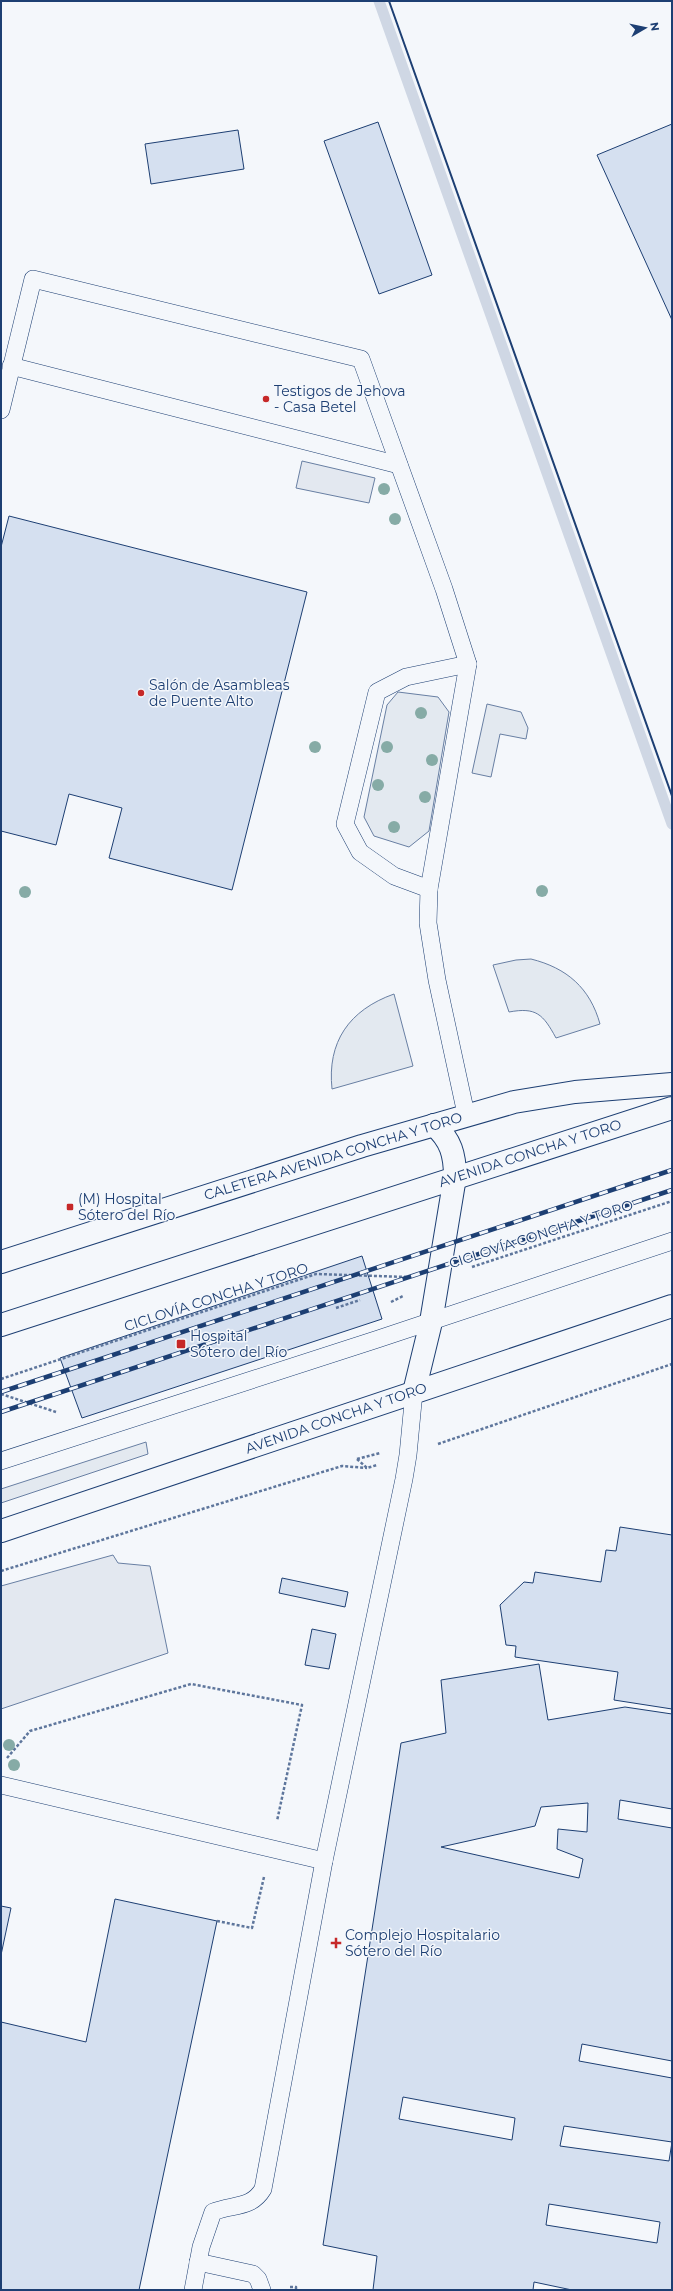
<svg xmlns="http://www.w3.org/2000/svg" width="673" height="2291" font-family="Montserrat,sans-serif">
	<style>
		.green { fill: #e3e9f0; stroke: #687fa3 }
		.parking { fill: #e3e8f0; stroke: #687fa3 }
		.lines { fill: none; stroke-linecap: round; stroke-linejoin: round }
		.stream { stroke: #cfd7e4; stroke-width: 11 }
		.building { fill: #d5e0f0; stroke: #1d3f73; fill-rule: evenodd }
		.service-casing { stroke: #1d3f73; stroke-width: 18 }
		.tertiary-casing { stroke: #1d3f73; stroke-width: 24 }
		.primary-casing { stroke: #1d3f73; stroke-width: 24 }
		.path { stroke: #5e769c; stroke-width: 2.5; stroke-dasharray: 3 2; stroke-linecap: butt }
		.service { stroke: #f4f7fb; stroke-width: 17 }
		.tertiary { stroke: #f4f7fb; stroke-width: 22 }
		.primary { stroke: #f4f7fb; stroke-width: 22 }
		.rail-casing { stroke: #1d3f73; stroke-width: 4.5 }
		.rail { stroke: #f4f7fb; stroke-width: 3; stroke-dasharray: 9; stroke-linecap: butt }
		.wall { stroke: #1d3f73; stroke-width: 2 }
		.tree { fill: #86aba6 }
		.poi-dot { fill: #c62828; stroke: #f4f7fb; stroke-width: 1.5 }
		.labels { text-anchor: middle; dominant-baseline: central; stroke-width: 3; stroke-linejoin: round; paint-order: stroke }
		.poi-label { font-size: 14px; fill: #1d3f73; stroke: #f4f7fb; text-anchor: start }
		.street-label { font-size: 14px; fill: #1d3f73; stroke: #f4f7fb }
	</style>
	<rect width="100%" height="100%" fill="#f4f7fb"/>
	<g class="green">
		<path d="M398,692L438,697L449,712L429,831L409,847L374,836L364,817L387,705Z"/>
		<path d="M487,704L521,712L528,728L526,739L500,734L491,777L472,773Z"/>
		<path d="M531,959C567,968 590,988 600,1024L556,1038C543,1014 536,1007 509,1012L493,965L516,960Z"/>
		<path d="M394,994L413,1066L332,1089C327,1042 349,1010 394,994Z"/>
		<path d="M146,1442L148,1454L1,1503V1489Z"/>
	</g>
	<g class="parking">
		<path d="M302,461L375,478L369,503L296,488Z"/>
		<path d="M113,1555L118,1563L150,1566L168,1653L1,1709V1586Z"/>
	</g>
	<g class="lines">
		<path class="stream" d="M379,1L672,824"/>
	</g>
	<g class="building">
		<path d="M378,122L432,275L379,294L324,141Z"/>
		<path d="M672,124V320L597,155Z"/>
		<path d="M238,130L244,169L151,184L145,144Z"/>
		<path d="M9,516L307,592L232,890L109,858L122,808L69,794L56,845L1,831V547Z"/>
		<path d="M362,1256L382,1319L82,1418L60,1358Z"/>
		<path d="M620,1527L672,1535V1709L614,1700L618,1672L515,1657L516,1646L506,1645L500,1605L524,1582L533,1583L535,1572L601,1582L606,1550L616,1551Z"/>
		<path d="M282,1578L348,1592L345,1607L279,1593Z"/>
		<path d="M312,1629L336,1634L329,1669L305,1665Z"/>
		<path d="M539,1664L548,1720L625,1707L672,1714V1809L620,1800L618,1819L672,1828V2061L582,2044L579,2061L672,2078V2142L564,2126L560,2146L669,2161L672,2142V2290H572L534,2282L533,2290H373L377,2256L323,2245L401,1743L446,1733L441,1680ZM588,1803L587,1832L558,1829L557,1849L583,1859L579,1878L441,1847L535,1826L541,1807ZM403,2097L515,2118L512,2140L399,2119ZM549,2204L660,2222L657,2243L546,2225Z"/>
		<path d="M115,1899L217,1921L139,2290H1V2022L86,2042Z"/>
		<path d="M1,1906L11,1908L1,1955Z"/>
	</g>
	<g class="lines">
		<g class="service-casing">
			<g id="service">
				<path d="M11,366L399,465"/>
				<path d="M1,410L33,279L361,359L444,589L468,664L429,889L428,923L437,980L466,1114"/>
				<path d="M429,889L394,876L360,852L345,824L377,692L406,677L468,664"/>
				<path d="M1,1461L378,1339L672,1241"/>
				<path d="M1,1785L324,1861"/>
				<path d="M198,2262L253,2274L258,2279L262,2290"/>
				<path d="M193,2290L201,2247L213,2212C233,2204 251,2209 263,2189L324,1861L404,1479L408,1455L414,1392"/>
			</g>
		</g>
		<g class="tertiary-casing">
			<path id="tertiary" d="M1,1262L362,1146L514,1102L575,1092L672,1084"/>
		</g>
		<g class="primary-casing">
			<g id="primary">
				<path d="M1,1325L672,1108"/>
				<path d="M414,1392L431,1322L455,1177C455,1155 451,1140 434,1125"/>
				<path d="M1,1531L672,1306"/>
			</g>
		</g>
		<g class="path">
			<path d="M472,1267L672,1201"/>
			<path d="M391,1302L403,1296"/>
			<path d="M336,1308L360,1300"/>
			<path d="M1,1379L316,1274L408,1277"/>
			<path d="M1,1394L56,1412"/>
			<path d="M438,1444L672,1364"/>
			<path d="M357,1459L367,1468L377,1465"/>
			<path d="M357,1459L380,1453"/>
			<path d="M1,1571L342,1466L367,1468"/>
			<path d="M7,1758L30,1731L191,1684L302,1705L277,1821"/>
			<path d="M217,1921L252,1928L264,1877"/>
			<path d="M290,2287H296V2290"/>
		</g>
		<use href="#service" class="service"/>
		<use href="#tertiary" class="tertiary"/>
		<use href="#primary" class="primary"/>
		<g class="rail-casing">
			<g id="rail">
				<path d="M1,1392L672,1170"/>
				<path d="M1,1412L672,1190"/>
			</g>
		</g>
		<use href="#rail" class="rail"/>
		<path class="wall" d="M389,1L672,796"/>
	</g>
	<g class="tree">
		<circle cx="384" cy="489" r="6"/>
		<circle cx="395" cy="519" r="6"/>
		<circle cx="421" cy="713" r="6"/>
		<circle cx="315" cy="747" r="6"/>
		<circle cx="387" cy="747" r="6"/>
		<circle cx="432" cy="760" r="6"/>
		<circle cx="378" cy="785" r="6"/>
		<circle cx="425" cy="797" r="6"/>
		<circle cx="394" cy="827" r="6"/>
		<circle cx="542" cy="891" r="6"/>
		<circle cx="25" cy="892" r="6"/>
		<circle cx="9" cy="1745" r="6"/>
		<circle cx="14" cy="1765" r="6"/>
	</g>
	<g class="poi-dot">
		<circle cx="266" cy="399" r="4"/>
		<circle cx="141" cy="693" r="4"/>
		<rect x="66" y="1203" width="8" height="8" rx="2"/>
		<rect x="176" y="1339" width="10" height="10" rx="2"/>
		<path d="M334 1937h4v4h4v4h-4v4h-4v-4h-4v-4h4z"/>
	</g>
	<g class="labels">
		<g class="poi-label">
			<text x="274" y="391">Testigos de Jehova<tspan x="274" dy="16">- Casa Betel</tspan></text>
			<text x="149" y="685">Salón de Asambleas<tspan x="149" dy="16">de Puente Alto</tspan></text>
			<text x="78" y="1199">(M) Hospital<tspan x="78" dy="16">Sótero del Río</tspan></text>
			<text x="190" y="1336">Hospital<tspan x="190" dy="16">Sótero del Río</tspan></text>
			<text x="345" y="1935">Complejo Hospitalario<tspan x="345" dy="16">Sótero del Río</tspan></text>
		</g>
		<g class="street-label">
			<text transform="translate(530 1153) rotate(-18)">AVENIDA CONCHA Y TORO</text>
			<text transform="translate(333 1156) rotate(-17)">CALETERA AVENIDA CONCHA Y TORO</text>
			<text transform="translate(541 1234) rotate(-18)">CICLOVÍA CONCHA Y TORO</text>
			<text transform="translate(216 1297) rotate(-18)">CICLOVÍA CONCHA Y TORO</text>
			<text transform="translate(336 1418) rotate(-19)">AVENIDA CONCHA Y TORO</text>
		</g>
	</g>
	<rect width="673" height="2291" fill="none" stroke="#1d3f73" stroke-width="4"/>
	<g transform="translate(645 28) rotate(81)" stroke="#f4f7fb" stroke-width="3" paint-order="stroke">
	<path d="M0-3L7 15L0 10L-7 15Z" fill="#1d3f73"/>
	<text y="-6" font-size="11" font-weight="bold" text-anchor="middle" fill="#1d3f73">N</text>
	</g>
</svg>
